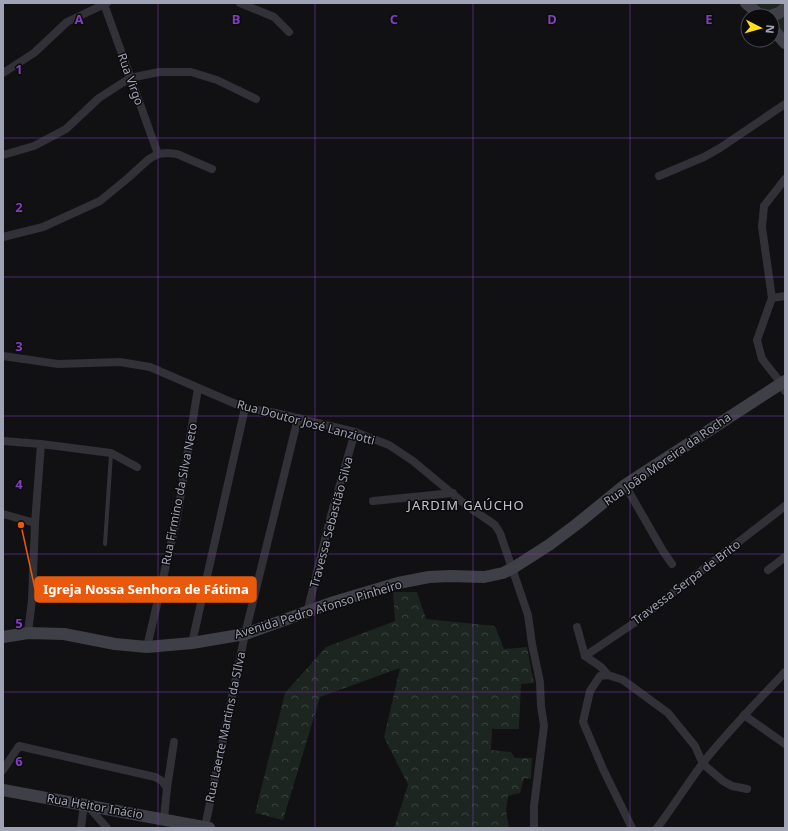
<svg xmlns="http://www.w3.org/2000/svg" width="788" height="831" font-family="'Noto Sans',sans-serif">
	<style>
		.green { fill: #1c251f }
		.forest { fill: url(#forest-crowns) }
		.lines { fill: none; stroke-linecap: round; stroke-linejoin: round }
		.lane { stroke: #313137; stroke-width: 4 }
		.street { stroke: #313137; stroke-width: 8 }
		.secondary { stroke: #3f3f47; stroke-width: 12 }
		.grid { fill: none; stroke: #813ebd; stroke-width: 1; stroke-opacity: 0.55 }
		.labels { text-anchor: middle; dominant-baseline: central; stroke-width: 3; stroke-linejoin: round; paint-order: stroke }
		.street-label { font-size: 12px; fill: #a0a3b4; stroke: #0c0b0d }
		.neighbourhood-label { font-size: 13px; letter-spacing: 1px; fill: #c2c3d0; stroke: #0c0b0d }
		.grid-label { font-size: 13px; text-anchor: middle; font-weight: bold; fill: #813ebd; stroke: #0c0b0d; stroke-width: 3; stroke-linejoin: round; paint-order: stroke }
		.leader { fill: none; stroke: #e8590c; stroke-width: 1.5 }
		.callout-dot { fill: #e8590c; stroke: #0c0b0d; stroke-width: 1.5 }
		.callout { fill: #e8590c; stroke: #e8590c; stroke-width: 1.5 }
		.callout-label { font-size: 13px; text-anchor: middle; font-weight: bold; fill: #fff }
	</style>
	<defs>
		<pattern id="forest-crowns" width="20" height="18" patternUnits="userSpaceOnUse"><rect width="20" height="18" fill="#1c251f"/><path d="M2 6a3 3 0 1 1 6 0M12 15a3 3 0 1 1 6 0" fill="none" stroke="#3a423d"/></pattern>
	</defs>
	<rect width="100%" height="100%" fill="#111012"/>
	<g class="green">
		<path d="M754,3H784L771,12L763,10Z"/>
		<path d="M785,12V36L772,20Z"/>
	</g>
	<path class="forest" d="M393,592H417L426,619L495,626L504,649L527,647L534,683L521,684L519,729H492L491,750L511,752L515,758H532L531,779L524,778L520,793L508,796L506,810L509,828H394L408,785L384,737L400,668L320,697L283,820L255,813L285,693L326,647L395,621Z"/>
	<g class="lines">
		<path class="lane" d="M105,544L111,454"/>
		<g class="street">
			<path d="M240,3L274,17L289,32"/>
			<path d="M104,4L158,154"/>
			<path d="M3,73L34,53L67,22L107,3"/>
			<path d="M3,155L34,146L66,129L99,98L130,78L159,72H191L217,80L256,99"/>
			<path d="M659,176L704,157L720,148L785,104"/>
			<path d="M785,179L764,206L762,227L772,298L757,340L762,359L781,383L785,391"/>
			<path d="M3,237L43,227L100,201L128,178L149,159L158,154L167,153L177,154L212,169"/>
			<path d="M772,298L785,296"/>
			<path d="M3,356L58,364L120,362L150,367L245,408L276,413L355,432L389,445L413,461L466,505L495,525L500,533L528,615L532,644L540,682L541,706L544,726L534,806V828"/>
			<path d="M3,441L41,444L111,453L137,467"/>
			<path d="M625,485L663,551L672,564"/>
			<path d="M373,501L453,493"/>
			<path d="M3,514L35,523"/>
			<path d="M768,570L785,557"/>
			<path d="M307,613L330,519L355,432"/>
			<path d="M577,627L585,656"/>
			<path d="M28,633L32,600L35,523L41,444"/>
			<path d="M192,643L245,408"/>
			<path d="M147,647L177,518L198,388"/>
			<path d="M585,656L634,623L785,506"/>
			<path d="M585,656L601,667L608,675"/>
			<path d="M744,715L785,744"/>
			<path d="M3,770L19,746L155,777L162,781L167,788L164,819"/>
			<path d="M167,788L174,742"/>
			<path d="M87,805L107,828"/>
			<path d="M205,827L245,634L298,418"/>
			<path d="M81,828L84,804"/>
			<path d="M632,828L603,769L583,722L590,691L600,676L608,675L623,680L668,713L695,746L703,764L723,781L732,786L747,789"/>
			<path d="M657,828C673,807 687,784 703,763C728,731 757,702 785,672"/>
		</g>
		<g class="secondary">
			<path d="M746,3L761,16"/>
			<path d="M770,16L779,13L785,8"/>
			<path d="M772,28L785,43"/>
			<path d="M3,637L28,633L64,634L115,644L147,647L192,643L245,634L334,602L398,583L429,577L450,576L484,577L503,573L513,568L549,545L577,524L625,485L785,381"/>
			<path d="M3,790L209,828"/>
		</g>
	</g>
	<path class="grid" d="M158,3V828M315,3V828M473,3V828M630,3V828M3,138H785M3,277H785M3,416H785M3,554H785M3,692H785"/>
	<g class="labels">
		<g class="street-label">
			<text transform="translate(131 79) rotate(70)">Rua Virgo</text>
			<text transform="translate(306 422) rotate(15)">Rua Doutor José Lanziotti</text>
			<text transform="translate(667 459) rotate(-35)">Rua João Moreira da Rocha</text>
			<text transform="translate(179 494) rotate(-79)">Rua Firmino da Silva Neto</text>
			<text transform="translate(331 522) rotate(-75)">Travessa Sebastião Silva</text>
			<text transform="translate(686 582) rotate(-37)">Travessa Serpa de Brito</text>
			<text transform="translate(318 609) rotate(-17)">Avenida Pedro Afonso Pinheiro</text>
			<text transform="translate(225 727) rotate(-78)">Rua Laerte Martins da SIlva</text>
			<text transform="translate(95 806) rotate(10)">Rua Heitor Inácio</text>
		</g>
		<g class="neighbourhood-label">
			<text x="466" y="505">JARDIM GAÚCHO</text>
		</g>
	</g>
	<g class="grid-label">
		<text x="79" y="24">A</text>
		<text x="236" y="24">B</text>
		<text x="394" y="24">C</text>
		<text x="552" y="24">D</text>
		<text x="709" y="24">E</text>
		<text x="19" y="74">1</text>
		<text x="19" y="212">2</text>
		<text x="19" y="351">3</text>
		<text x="19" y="489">4</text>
		<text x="19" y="628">5</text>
		<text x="19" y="766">6</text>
	</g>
	<path class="leader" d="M21 525L35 589"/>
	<circle class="callout-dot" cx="21" cy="525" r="4"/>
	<rect class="callout" x="35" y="577" width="221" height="25" rx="4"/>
	<g class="callout-label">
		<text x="146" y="594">Igreja Nossa Senhora de Fátima</text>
	</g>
	<rect width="788" height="831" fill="none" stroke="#a0a3b4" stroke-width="8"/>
	<g transform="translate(760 28) rotate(96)"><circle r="19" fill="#0c0b0d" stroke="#474850"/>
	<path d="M0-3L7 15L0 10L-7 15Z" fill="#ffde1b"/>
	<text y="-6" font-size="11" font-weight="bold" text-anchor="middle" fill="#a0a3b4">N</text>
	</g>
</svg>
